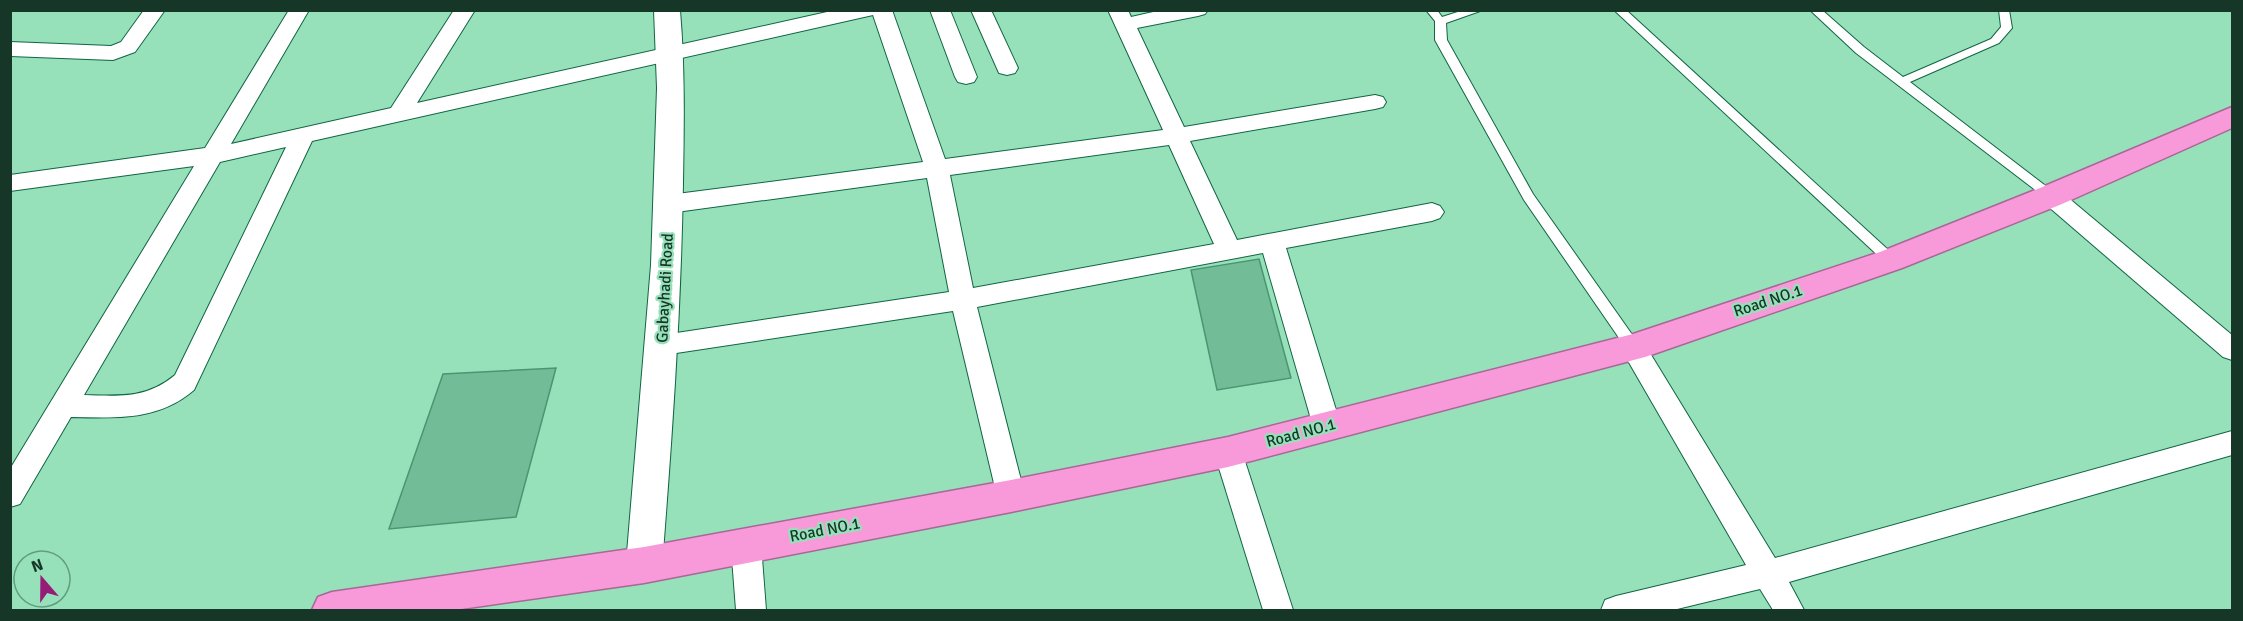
<svg xmlns="http://www.w3.org/2000/svg" width="2243" height="621" font-family="Signika,sans-serif">
	<style>
		.building { fill: #72bd97; stroke: #4b9672; stroke-width: 1.5 }
		.lines { fill: none; stroke-linecap: round; stroke-linejoin: round }
		.service-casing { stroke: #116543; stroke-width: 2 }
		.minor-casing { stroke: #116543; stroke-width: 2 }
		.tertiary-casing { stroke: #116543; stroke-width: 2 }
		.trunk-casing { stroke: #a86796; stroke-width: 3 }
		.service { fill: #fff; fill-rule: evenodd }
		.minor { fill: #fff; fill-rule: evenodd }
		.tertiary { fill: #fff; fill-rule: evenodd }
		.trunk { fill: #f89ada; fill-rule: evenodd }
		.labels { text-anchor: middle; dominant-baseline: central; stroke-width: 4.5; stroke-linejoin: round; paint-order: stroke }
		.street-label { font-size: 16px; fill: #163627; stroke: #96e1ba }
	</style>
	<rect width="100%" height="100%" fill="#96e1ba"/>
	<g class="building">
		<path d="M1259,259L1291,378L1217,390L1191,270Z"/>
		<path d="M556,368L516,517L389,529L443,374Z"/>
	</g>
	<g class="lines">
		<g class="service-casing">
			<g id="service">
				<path d="M1426,10H1437L1442,17L1464,10H1483L1446,23L1447,40L1533,194L1638,343L1640,347L1638,351H1628L1524,200L1435,40V21Z"/>
				<path d="M1614,10H1626L1896,257L1898,260L1896,263H1886Z"/>
				<path d="M1810,10H1822L1864,47L1903,77L1991,39L2001,27L1999,10H2009L2012,28L1999,43L1910,82L2055,193L2057,196L2055,199H2047L1856,53Z"/>
			</g>
		</g>
		<g class="minor-casing">
			<g id="minor">
				<path d="M144,10H165L135,52L113,60L10,56V42L111,46L121,42Z"/>
				<path d="M289,10H309L231,144L391,108L454,10H475L417,103L836,10H892L945,159L1163,130L1108,10H1128L1131,17L1162,10H1208L1205,14L1198,16L1137,28L1184,127L1375,95L1383,97L1386,102L1383,107L1375,109L1190,141L1237,240L1432,203L1440,206L1444,212L1440,218L1432,221L1286,248L1341,426L1337,434L1327,437L1317,434L1313,426L1263,253L977,307L1025,496L1021,505L1011,509L1001,505L997,496L953,311L663,355L654,352L650,345L654,338L663,335L949,292L927,178L669,213L661,210L657,204L661,198L669,195L923,162L873,15L312,141L194,390C158,421 116,418 71,417L20,504L10,507V469L194,166L10,191V175L205,148ZM1169,145L1214,244L973,288L950,175ZM286,147L175,375C146,399 120,396 84,395L220,162Z"/>
				<path d="M930,10H950L977,77L974,82L966,84L958,82L955,77Z"/>
				<path d="M971,10H991L1018,68L1015,73L1007,75L999,73Z"/>
				<path d="M2051,188L2059,190L2232,335V360L2223,357L2043,202L2039,196L2043,190Z"/>
				<path d="M1633,337L1642,340L1775,558L2232,431V455L1789,582L1804,610H1773L1760,589L1673,610H1601L1605,600L1616,596L1746,565L1620,347L1624,340Z"/>
				<path d="M1228,440L1238,444L1242,452L1293,610H1263L1214,452L1218,444Z"/>
				<path d="M746,532L756,536L761,545L766,610H736L731,545L736,536Z"/>
			</g>
		</g>
		<g class="tertiary-casing">
			<path id="tertiary" d="M654,10H680C685,68 684,126 683,183C681,311 672,438 662,565L657,577L644,582L631,577L626,565L651,265L657,88Z"/>
		</g>
		<g class="trunk-casing">
			<path id="trunk" d="M2232,107V128L2062,204L1902,268L1645,357L1228,467L1011,512L644,583L454,610H312L318,597L332,592L644,547L1011,480L1228,437L1633,334L1880,252L2040,188Z"/>
		</g>
		<use href="#service" class="service"/>
		<use href="#minor" class="minor"/>
		<use href="#tertiary" class="tertiary"/>
		<use href="#trunk" class="trunk"/>
	</g>
	<g class="labels">
		<g class="street-label">
			<text transform="translate(665 288) rotate(-87)">Gabayhadi Road</text>
			<text transform="translate(1768 301) rotate(-18)">Road NO.1</text>
			<text transform="translate(1301 433) rotate(-15)">Road NO.1</text>
			<text transform="translate(825 530) rotate(-11)">Road NO.1</text>
		</g>
	</g>
	<rect width="2243" height="621" fill="none" stroke="#163627" stroke-width="24"/>
	<g transform="translate(42 579) rotate(340)"><circle r="28" fill="#96e1ba" stroke="#639d7f" stroke-width="1.5"/>
	<path d="M0-4.5L10 22L0 15L-10 22Z" fill="#951c77"/>
	<text y="-9" font-size="16" font-weight="bold" text-anchor="middle" fill="#163627">N</text>
	</g>
</svg>
